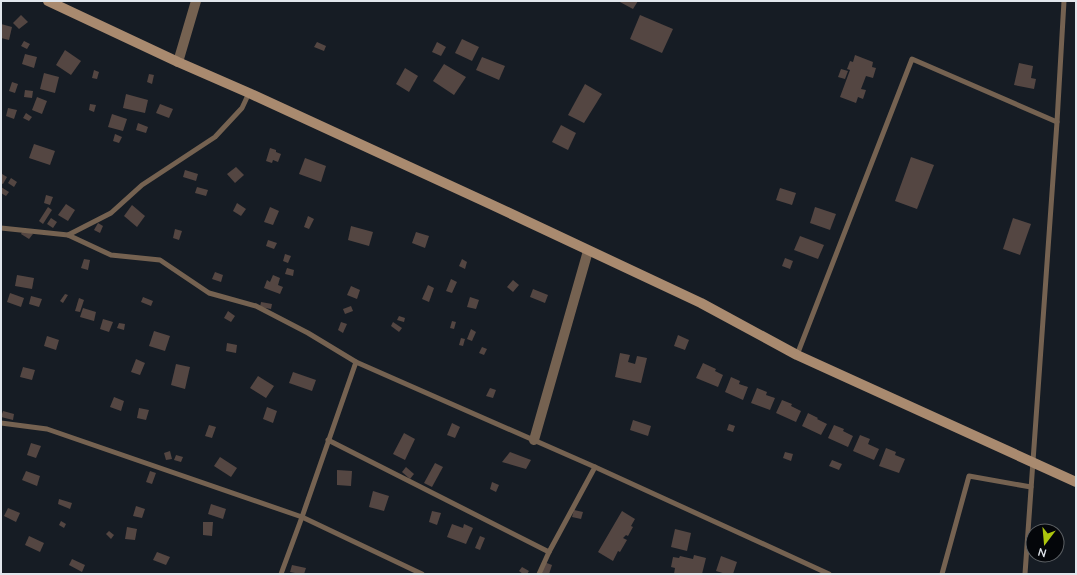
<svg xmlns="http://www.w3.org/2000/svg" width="1077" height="575" font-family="Mulish,sans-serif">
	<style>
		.building { fill: #544642 }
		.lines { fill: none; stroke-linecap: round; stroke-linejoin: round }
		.lane { stroke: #756251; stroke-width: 5 }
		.street { stroke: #756251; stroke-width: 10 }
		.secondary { stroke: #a98a6f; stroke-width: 10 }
	</style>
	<rect width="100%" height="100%" fill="#161c24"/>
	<g class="building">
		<path d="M618,1H638L633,9Z"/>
		<path d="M21,15L28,22L19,29L13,23Z"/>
		<path d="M640,15L673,29L662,53L630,39Z"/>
		<path d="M1,24L12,27L9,40L1,38Z"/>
		<path d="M462,39L479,47L472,61L455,53Z"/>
		<path d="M24,41L30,44L27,49L21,46Z"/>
		<path d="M317,42L326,46L324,51L314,47Z"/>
		<path d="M437,42L446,47L441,56L432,52Z"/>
		<path d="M65,50L81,61L71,75L56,65Z"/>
		<path d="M25,54L37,57L34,68L22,64Z"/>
		<path d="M855,55L873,62L872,67L876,68L873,78L866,76L861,89L866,90L863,99L858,97L856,103L840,97L850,70L847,69L850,61L853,62Z"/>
		<path d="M482,57L505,66L499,80L476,70Z"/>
		<path d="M1019,63L1033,66L1031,78L1036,79L1034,89L1014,85Z"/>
		<path d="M444,64L466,77L454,95L433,81Z"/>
		<path d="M405,68L418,76L409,92L396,84Z"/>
		<path d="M841,69L848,71L845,79L838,77Z"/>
		<path d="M94,70L99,72L97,79L92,78Z"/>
		<path d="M44,73L59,77L55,93L40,89Z"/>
		<path d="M149,74L154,75L152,84L147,82Z"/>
		<path d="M12,82L18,84L15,93L9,91Z"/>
		<path d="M585,84L602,94L584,123L568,115Z"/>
		<path d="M25,90L33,91L32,98L24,97Z"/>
		<path d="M126,94L148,100L145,113L123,108Z"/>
		<path d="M37,97L47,101L42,114L32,110Z"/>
		<path d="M90,104L96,105L94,112L89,110Z"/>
		<path d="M160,104L173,109L169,118L156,113Z"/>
		<path d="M8,108L17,110L14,119L6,116Z"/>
		<path d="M26,113L32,117L29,121L23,118Z"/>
		<path d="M112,114L127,119L123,131L108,127Z"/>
		<path d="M138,123L148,127L146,133L136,130Z"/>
		<path d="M561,125L576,133L568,150L552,142Z"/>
		<path d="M115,134L122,137L119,143L113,141Z"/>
		<path d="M34,144L55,151L50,165L29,158Z"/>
		<path d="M270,148L276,150V152L281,154L278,162L273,160L272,163L266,161Z"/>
		<path d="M911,157L934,165L917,209L895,201Z"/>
		<path d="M305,158L326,166L321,182L299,174Z"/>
		<path d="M236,167L244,175L235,183L227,174Z"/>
		<path d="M185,170L198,174L196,181L183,177Z"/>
		<path d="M2,174L7,177L3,184L1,183Z"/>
		<path d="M11,178L17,182L14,187L8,183Z"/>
		<path d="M1,187L9,192L6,196L1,193Z"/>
		<path d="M197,187L208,190L206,196L195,193Z"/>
		<path d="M780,188L796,193L792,205L776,200Z"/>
		<path d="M46,195L53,197L50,205L44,203Z"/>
		<path d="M237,203L246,209L241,216L233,211Z"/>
		<path d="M66,204L75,210L68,221L58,215Z"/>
		<path d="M132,205L145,216L137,227L124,216Z"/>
		<path d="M48,207L52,210L43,224L39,221Z"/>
		<path d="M270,207L279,211L273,225L264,222Z"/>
		<path d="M815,207L836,214L830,230L810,223Z"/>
		<path d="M308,216L314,219L309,229L304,227Z"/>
		<path d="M51,218L57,222L53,228L47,224Z"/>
		<path d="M1013,218L1031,224L1020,255L1003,249Z"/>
		<path d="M98,223L103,226L100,233L94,230Z"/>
		<path d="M351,226L373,232L369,246L348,240Z"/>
		<path d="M24,228L33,234L29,239L21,234Z"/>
		<path d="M175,229L182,231L179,240L173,238Z"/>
		<path d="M416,232L429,236L425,248L412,243Z"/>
		<path d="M800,236L824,245L818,259L794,250Z"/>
		<path d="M268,240L277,243L274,249L266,246Z"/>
		<path d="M285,254L291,256L288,263L283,261Z"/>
		<path d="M785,258L793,261L790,269L782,266Z"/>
		<path d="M84,259L90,260L88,270L81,268Z"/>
		<path d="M462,259L467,262L465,269L459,266Z"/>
		<path d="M287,268L294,270L293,276L285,274Z"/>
		<path d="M215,272L223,275L221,282L212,279Z"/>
		<path d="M17,275L34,278L32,289L15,286Z"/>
		<path d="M273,275L280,278L278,285L283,287L280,294L264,288L267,280L270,282Z"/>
		<path d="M451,279L457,282L452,293L446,291Z"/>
		<path d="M513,280L519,285L513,292L507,287Z"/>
		<path d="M428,285L434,288L429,302L422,299Z"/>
		<path d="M351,286L360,290L357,299L347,295Z"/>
		<path d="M533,289L548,295L545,303L530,297Z"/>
		<path d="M10,293L24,298L21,307L7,302Z"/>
		<path d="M65,294L68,295L63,303L60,301Z"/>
		<path d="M31,296L42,299L39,307L29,304Z"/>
		<path d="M143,297L153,301L151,306L141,302Z"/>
		<path d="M470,297L479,300L476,309L467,307Z"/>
		<path d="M79,298L84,300L80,312L75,311Z"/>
		<path d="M261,302L272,304L271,309L260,307Z"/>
		<path d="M351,306L353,311L345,314L343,309Z"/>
		<path d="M83,308L96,312L94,321L80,317Z"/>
		<path d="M228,311L235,316L231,322L224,318Z"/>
		<path d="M399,316L405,318L404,322L397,320Z"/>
		<path d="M103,319L113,322L109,332L100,329Z"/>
		<path d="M452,321L456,322L454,329L450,328Z"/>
		<path d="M341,322L347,324L343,333L338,330Z"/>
		<path d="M393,322L402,328L399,332L391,326Z"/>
		<path d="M119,323L125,324L124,330L117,328Z"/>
		<path d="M471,329L476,332L472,341L467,339Z"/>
		<path d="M154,331L170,336L165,351L149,346Z"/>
		<path d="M678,335L689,340L685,350L674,346Z"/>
		<path d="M47,336L59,340L56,350L44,346Z"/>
		<path d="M461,338L465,339L463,346L459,345Z"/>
		<path d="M227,343L237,345L236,353L226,351Z"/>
		<path d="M482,347L487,349L484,355L479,353Z"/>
		<path d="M620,353L630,355L628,362L635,364L637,356L647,358L641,383L615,377Z"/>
		<path d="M136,359L145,363L140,375L131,372Z"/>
		<path d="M703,363L716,369L715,371L723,375L718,387L696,378Z"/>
		<path d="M176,364L190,367L185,389L171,385Z"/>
		<path d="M23,367L35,370L32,380L20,377Z"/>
		<path d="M293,372L316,380L312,391L289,383Z"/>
		<path d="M258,376L274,386L266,398L250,388Z"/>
		<path d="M731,377L740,381L739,384L748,387L743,400L725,392Z"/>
		<path d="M490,388L496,390L493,398L486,396Z"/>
		<path d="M757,388L767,392L766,395L775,398L770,410L751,403Z"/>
		<path d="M114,397L124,401L121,411L110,407Z"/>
		<path d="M782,400L792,404L791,406L801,411L796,422L776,413Z"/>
		<path d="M267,407L277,411L273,423L263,419Z"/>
		<path d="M139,408L149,410L146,420L137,418Z"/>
		<path d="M3,411L14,414L13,420L1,417Z"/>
		<path d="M808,413L818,418L817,419L827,424L821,435L802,426Z"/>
		<path d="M633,420L651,426L648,436L630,430Z"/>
		<path d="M452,423L460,427L455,438L447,435Z"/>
		<path d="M729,424L735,426L733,432L727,430Z"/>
		<path d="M209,425L216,427L212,438L205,436Z"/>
		<path d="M834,425L844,429L843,431L853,436L848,447L828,438Z"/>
		<path d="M404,433L415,439L405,460L393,454Z"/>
		<path d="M860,435L870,439L868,444L879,449L874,460L853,451Z"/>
		<path d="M31,443L41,446L36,458L27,455Z"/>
		<path d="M886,448L896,452L895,455L905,459L899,473L879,466Z"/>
		<path d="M170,451L172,459L166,460L164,453Z"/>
		<path d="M510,452L531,460L526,469L502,462Z"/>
		<path d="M785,452L793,454L791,461L783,458Z"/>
		<path d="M176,455L183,457L181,462L174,460Z"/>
		<path d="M220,457L237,468L231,477L214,466Z"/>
		<path d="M832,460L842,464L839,470L829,466Z"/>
		<path d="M435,463L443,467L432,487L424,483Z"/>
		<path d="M406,467L414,474L410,479L402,472Z"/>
		<path d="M337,470L352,471L351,486L337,485Z"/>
		<path d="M26,471L40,476L37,486L22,480Z"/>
		<path d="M150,471L156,473L152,484L146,482Z"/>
		<path d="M492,482L499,485L496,492L490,489Z"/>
		<path d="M373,491L389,496L384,511L369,507Z"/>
		<path d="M59,499L72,503L70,509L58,504Z"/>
		<path d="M211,504L226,509L223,519L208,514Z"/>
		<path d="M136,506L145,509L142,518L133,516Z"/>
		<path d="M8,508L20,513L16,522L4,516Z"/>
		<path d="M574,510L583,512L581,519L572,517Z"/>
		<path d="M432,511L441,513L437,525L429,522Z"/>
		<path d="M622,511L635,519L631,526L633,527L628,536L626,535L623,538L627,540L620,552L618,551L613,561L598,552Z"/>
		<path d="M61,521L66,524L64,528L59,525Z"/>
		<path d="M203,522H213L212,536L203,535Z"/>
		<path d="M452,524L463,528L464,524L473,528L466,544L447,537Z"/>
		<path d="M127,527L137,529L135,540L125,539Z"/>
		<path d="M675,529L691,533L687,551L671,547Z"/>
		<path d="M109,531L114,535L111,539L106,534Z"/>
		<path d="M29,536L44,543L40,552L25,545Z"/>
		<path d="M480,536L485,538L480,550L475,548Z"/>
		<path d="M157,552L170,557L166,565L153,560Z"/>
		<path d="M694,555L706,558L702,574H674L675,568L671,567L673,557L679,558L680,556L693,559Z"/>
		<path d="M721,556L737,562L733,574H726L716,571Z"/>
		<path d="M72,559L85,565L82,572L69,565Z"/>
		<path d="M544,562L552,565L549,574H545L540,572Z"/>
		<path d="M292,565L306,568L304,574H300L290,572Z"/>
		<path d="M522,567L529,571L527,574H523L519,571Z"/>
	</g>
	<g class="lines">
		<g class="lane">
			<path d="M1,228L68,235L111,213L142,185L215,137L242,108L249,93"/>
			<path d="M68,235L111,255L160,260L209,293L256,306L308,333L356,362"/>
			<path d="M797,355L912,59L1057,122"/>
			<path d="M1,423L47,429L302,517L422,574"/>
			<path d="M328,440L549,552"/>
			<path d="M281,574L302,517L356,362L595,467L829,574"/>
			<path d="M539,574L549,552L595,467"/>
			<path d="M942,574L969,476L1031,487"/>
			<path d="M1025,574L1057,122L1064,1"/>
		</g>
		<g class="street">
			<path d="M178,62L196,1"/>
			<path d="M534,440L588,251"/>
		</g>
		<path class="secondary" d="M48,1L178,62L249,93L488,203L701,303L797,355L1076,482"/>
	</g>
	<rect width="1077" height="575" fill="none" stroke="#e1e6ec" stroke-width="4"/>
	<g transform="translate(1045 543) rotate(196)"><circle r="19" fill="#04060a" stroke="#5c6064"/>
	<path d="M0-3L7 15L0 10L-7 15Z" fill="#adc60e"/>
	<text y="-6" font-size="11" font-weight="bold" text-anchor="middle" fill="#e1e6ec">N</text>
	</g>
</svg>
